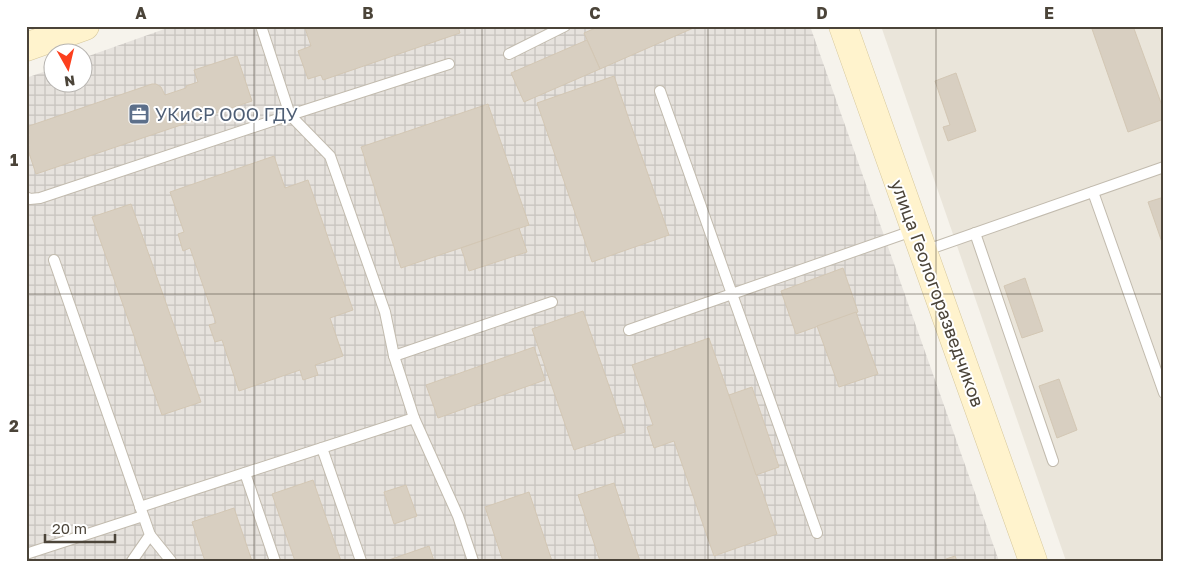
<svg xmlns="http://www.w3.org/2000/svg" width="1190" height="587" font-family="'Golos Text',sans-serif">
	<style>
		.residential { fill: #eae5da }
		.industrial { fill: url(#industrial-grid) }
		.building { fill: #d8cfc1; stroke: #d3c7b4 }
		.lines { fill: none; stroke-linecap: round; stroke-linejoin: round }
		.lane-casing { stroke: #c2bbae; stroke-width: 12 }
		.secondary-casing { stroke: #d6c79b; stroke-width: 29 }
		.lane { stroke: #fff; stroke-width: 10 }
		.secondary { stroke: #fff3cd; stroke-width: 28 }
		.grid { fill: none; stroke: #4b4439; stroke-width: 1; stroke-opacity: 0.55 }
		.labels { text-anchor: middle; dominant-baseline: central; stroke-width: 4; stroke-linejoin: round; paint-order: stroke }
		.service-label { font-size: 18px; fill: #4e5e75; stroke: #fff; text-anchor: start }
		.street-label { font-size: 18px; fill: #4b4439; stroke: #fff }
		.neatline { fill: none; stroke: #4b4439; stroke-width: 2 }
		.grid-label { font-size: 16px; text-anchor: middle; font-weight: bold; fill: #4b4439 }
	</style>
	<defs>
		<pattern id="industrial-grid" width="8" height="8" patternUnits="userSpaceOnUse" patternTransform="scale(1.25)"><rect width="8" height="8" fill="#e6e2dd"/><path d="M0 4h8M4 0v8" fill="none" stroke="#c7c3be"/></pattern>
	</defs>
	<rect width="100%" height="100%" fill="#f6f3ec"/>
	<path class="residential" d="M881,26H1164V561H1066Z"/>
	<path class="industrial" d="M173,26H810L999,561H26V78L52,69V82H82L83,58Z"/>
	<g class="building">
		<path d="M312,26H458L460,33L323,80L321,75L308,79L298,51L311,46L305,28Z"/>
		<path d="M600,26H698L600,69L584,33Z"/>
		<path d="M1091,26H1133L1164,111V119L1128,132Z"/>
		<path d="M587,40L600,69L524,102L511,73Z"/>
		<path d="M237,56L252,101L36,174L26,144V127L152,84H156L161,87L165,95L186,88V86L198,82L194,70Z"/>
		<path d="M956,73L976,131L948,141L943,127L950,125L935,81Z"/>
		<path d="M614,76L669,235L592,262L537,103Z"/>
		<path d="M488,104L529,225L401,268L361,147Z"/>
		<path d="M274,156L285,188L308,180L353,310L330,318L343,356L315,365L318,375L303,380L300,370L239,391L222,340L215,342L209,325L216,323L190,248L183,251L178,234L184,232L170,192Z"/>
		<path d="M1164,197V248L1148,202Z"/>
		<path d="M131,204L201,402L162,415L92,217Z"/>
		<path d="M519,228L527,252L469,271L461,248Z"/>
		<path d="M843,268L858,312L796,334L781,291Z"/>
		<path d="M1025,278L1043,331L1022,338L1004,286Z"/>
		<path d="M583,311L625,432L574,450L532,329Z"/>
		<path d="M856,312L878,374L839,387L817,326Z"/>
		<path d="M709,338L777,534L714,556L674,441L654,448L647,427L653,425L632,365Z"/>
		<path d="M534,347L545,380L438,418L426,385Z"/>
		<path d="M1059,379L1077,430L1057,438L1039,386Z"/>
		<path d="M752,387L779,467L756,475L729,395Z"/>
		<path d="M313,480L341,561H295L272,494Z"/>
		<path d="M614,483L640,561H600L578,495Z"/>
		<path d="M406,485L417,516L394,524L384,492Z"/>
		<path d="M529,492L552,561H503L485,507Z"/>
		<path d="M234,508L252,561H205L192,522Z"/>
		<path d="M429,546L434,561H386Z"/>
		<path d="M955,556L957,561H940Z"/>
	</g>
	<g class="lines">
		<g class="lane-casing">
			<g id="lane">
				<path d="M261,26L290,115L330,156L385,312L394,356L414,418L458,516L473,561"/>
				<path d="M509,54L565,26"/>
				<path d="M660,91L732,294L915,230"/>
				<path d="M1093,192L1164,393"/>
				<path d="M26,197L30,199L40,198L290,115L449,64"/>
				<path d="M975,233L1053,461"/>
				<path d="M924,251L1164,167"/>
				<path d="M54,260L150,535L132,561"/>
				<path d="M629,330L732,294L817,533"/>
				<path d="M394,356L552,302"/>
				<path d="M322,448L361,561"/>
				<path d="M245,473L275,561"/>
				<path d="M140,507L414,418"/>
				<path d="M150,535L171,561"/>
				<path d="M26,554L143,516"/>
			</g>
		</g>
		<g class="secondary-casing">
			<g id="secondary">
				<path d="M843,26L1033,561"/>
				<path d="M26,47L85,26"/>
			</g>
		</g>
		<use href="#lane" class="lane"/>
		<use href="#secondary" class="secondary"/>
	</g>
	<path class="grid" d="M254,26V561M482,26V561M708,26V561M936,26V561M26,294H1164"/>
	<defs>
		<g id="office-square" transform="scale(1.125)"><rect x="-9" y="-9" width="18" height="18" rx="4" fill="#5c6f8a" stroke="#fff"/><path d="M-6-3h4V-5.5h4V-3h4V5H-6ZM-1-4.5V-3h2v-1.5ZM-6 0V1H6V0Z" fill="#fff"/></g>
	</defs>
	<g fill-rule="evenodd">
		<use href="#office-square" x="139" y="114"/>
	</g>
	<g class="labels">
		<g class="service-label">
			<text x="155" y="114">УКиСР ООО ГДУ</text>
		</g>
		<g class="street-label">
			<text transform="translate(938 293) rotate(70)">улица Геологоразведчиков</text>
		</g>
	</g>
	<rect width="1190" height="587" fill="none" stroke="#ffffff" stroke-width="55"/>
	<g transform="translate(68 68) rotate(172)"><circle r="24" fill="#ffffff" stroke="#b7b4b0"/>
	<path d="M0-4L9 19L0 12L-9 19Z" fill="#fc3f1d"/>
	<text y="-8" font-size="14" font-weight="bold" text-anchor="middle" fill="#4b4439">N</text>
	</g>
	<path d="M45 534v8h70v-8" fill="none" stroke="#4b4439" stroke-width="2.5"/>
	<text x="52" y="534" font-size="15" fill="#4b4439" stroke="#ffffff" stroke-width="4" paint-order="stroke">20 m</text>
	<rect x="28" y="28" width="1134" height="532" class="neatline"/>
	<g class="grid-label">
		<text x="141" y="19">A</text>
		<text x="368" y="19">B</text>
		<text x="595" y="19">C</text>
		<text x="822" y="19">D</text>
		<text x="1049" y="19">E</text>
		<text x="14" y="166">1</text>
		<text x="14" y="432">2</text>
	</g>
</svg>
